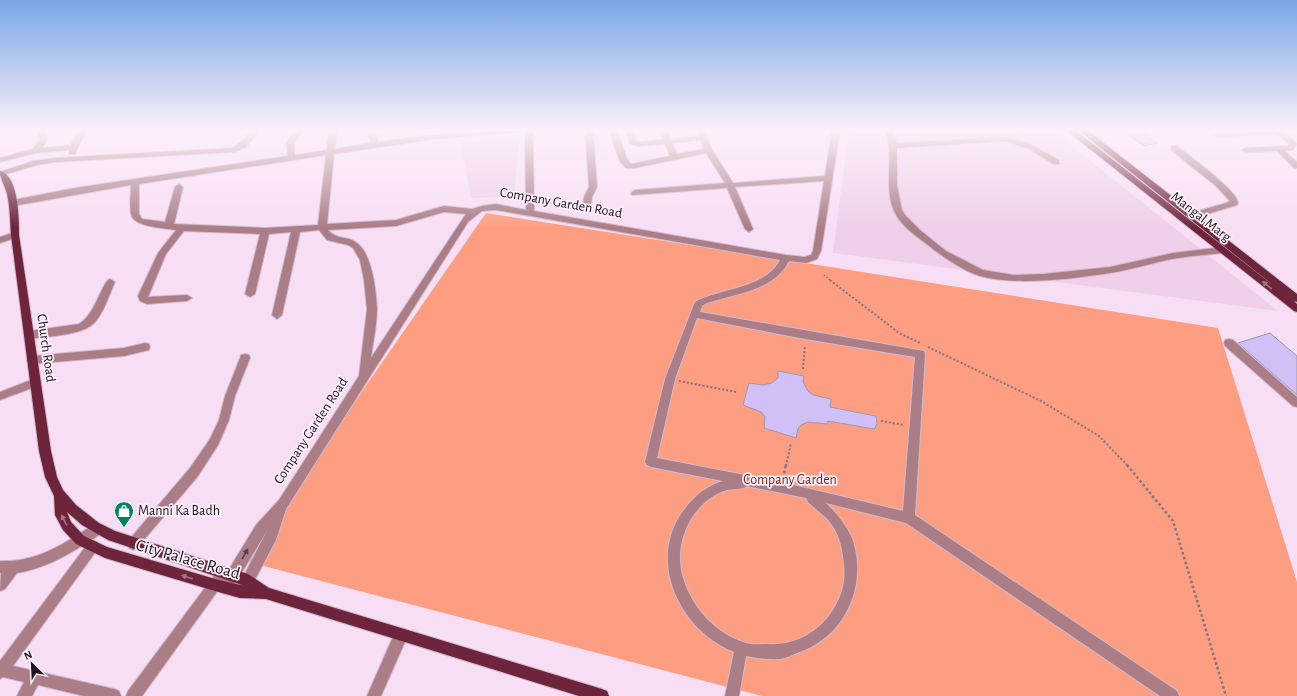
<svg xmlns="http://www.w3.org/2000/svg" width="1297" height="696" font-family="'Alegreya Sans',sans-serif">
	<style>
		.built { fill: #efcfe9 }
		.green { fill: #fd9e82 }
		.building { fill: #d1c0f6; stroke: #9e96b1 }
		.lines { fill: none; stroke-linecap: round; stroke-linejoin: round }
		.minor-casing { stroke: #d1bacd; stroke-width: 2 }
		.major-casing { stroke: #d1bacd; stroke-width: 2 }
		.path-far2 { stroke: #847381; stroke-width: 1.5; stroke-dasharray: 1.5 1.5; stroke-linecap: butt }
		.path-far1 { stroke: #847381; stroke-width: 2; stroke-dasharray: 2 2; stroke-linecap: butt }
		.path { stroke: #847381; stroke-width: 2.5; stroke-dasharray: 2.5 2.5; stroke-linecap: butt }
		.minor { fill: #aa7d87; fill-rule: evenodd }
		.major { fill: #6e243b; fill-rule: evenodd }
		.oneway { fill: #a87588 }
		.oneway2 { fill: #553e47 }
		.labels { text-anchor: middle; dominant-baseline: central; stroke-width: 3.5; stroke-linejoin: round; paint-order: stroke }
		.street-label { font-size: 14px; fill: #1d141c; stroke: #ffeffc }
		.park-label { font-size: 14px; fill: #7e280c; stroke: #ffeffc }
		.poi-label { font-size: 14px; fill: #1d141c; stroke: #ffeffc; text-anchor: start }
		.near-street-label { font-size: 17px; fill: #1d141c; stroke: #ffeffc }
	</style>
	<rect width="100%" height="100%" fill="#f8def4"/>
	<g class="built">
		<path d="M849,130H1052L1278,311L833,253Z"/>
		<path d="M519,138L514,197L471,198L461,143Z"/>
	</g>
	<path class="green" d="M486,213L1218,328L1297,582V696H762L244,561Z"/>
	<g class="building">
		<path d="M1121,130H1138L1157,143L1145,146Z"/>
		<path d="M1270,333L1297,356V395L1238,343Z"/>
		<path d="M778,371L804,376L803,382L808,391L813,395L831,399L830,407L876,416L877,424L874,429L828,421L827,424L808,422L801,425L798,429L796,438L764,428L765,417L761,412L743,405L749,383L763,385L772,383L778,378Z"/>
	</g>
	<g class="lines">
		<g class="minor-casing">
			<g id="minor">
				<path d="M38,130H46C48,137 47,142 42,148L71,145L78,130H86L75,154H69V150L36,153L0,162V158L33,149L40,139Z"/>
				<path d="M252,130H260L246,147L234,152L55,162L37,165L0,176V172L33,161L55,158L232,148L240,143Z"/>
				<path d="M296,130H304L294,143L295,155L327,150L329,130H337L335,149L371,143L367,130H375L378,142C426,135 475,130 524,130L520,132L434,139L334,154L327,224L396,220L444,206L472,209L482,206L496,204L526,210L525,130H533L534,211L786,255L805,257L811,255L813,251L824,181L735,187L753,229L749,232L745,229L727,188L632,195L631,193L635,190L725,183L706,153L635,168H626L619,160L609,130H617L627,159L631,164L670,156L665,144L639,146L630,144L625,130H633L636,141L640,142L663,139L659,130H667L671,139L699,136L696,130H704L712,150L733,183L825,176L832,130H840L821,251L817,259L806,263L789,261C774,291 736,293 707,303L702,306L700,312L924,351L925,354L915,515L1177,691L1179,696H1160L906,523L826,503C838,515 852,531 855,549C865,593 841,639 797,653C792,655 786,658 780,659C770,660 756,658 746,656L739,696H725L734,652C681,631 648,564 681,514C692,498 704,487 723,481L651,467L647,465L645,462L665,379L695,302C721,288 765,289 780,260L496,210L482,211L468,222L286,509L276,540L249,591L244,593L239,591L238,587L268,529L230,592L225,594L220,592L219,589L142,696H126L128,691L219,569L223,567L228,571L256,525L279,500L359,376L367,309L364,280L360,260L353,248L348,245L327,240L319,230L300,232L282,315L277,319L272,315L291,232L269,234L255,294L250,297L245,294L260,234L184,231L166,254L148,297L187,295L192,298L187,301L147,304L140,301L138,296L158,253L176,230C164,228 133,227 131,214C129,205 131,194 131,185L13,206L9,203L13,200L75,188L288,156L286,143ZM700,140L704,149L677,154L672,143ZM326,155L318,225L265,228L174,224L183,187L179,184L175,187L165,222L142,219L139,214V184ZM444,212L466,214L371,358C373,342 377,325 377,308C376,291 372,255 358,244C349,235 337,241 328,230L396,226ZM697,318L805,339L915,357L903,511L781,482L657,458L675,379ZM747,486L806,498L808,502C815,509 826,516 832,525C840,536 843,551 844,565C846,581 842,596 833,610C818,633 794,646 767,644C760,644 752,645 746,643C716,634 692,608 683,578C675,553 683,525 701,506C708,499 717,493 727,490C733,489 741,490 747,486Z"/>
				<path d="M585,130H593L597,187L592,197L591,205L587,208L583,205L584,197L589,187Z"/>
				<path d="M885,130H893L897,143L1005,137L1028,143L1059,160V164H1053L1029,149L1005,141L897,148V185L902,210L905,215L921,231L946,251L983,270L1014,275L1043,274L1110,267L1173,253L1223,247L1227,250L1223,253C1206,255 1189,256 1172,259C1151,263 1131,270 1110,273C1072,279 1016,286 980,276C965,272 940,255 928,245C916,236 900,225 894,211C883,185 895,155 885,130Z"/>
				<path d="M1271,130H1282L1297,144L1293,150L1285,151L1297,162V168H1294L1277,151L1246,152L1242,150L1246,148L1288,146L1289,144L1277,134L1219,137L1215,135L1219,133Z"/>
				<path d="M1171,146H1177C1188,155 1238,191 1238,203L1237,205L1191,219L1188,218L1187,216L1188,214L1226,203L1230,201L1216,186L1171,150Z"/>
				<path d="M15,232L18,233L19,235L18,237L0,243V237Z"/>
				<path d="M110,279L115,282C109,295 105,310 96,321C84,336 48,336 29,339L26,338L24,335L26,332L29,331L79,324C96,314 102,281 110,279Z"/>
				<path d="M1229,339L1233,340L1297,397V407L1293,406L1225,346L1224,343L1225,340Z"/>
				<path d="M145,343L149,344L150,347L149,350L124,356L32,364L28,363L27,360L28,357L32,356L124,348Z"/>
				<path d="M245,354L249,355L250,358L235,396L229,420L218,445L198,476L137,548L133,550L129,548L127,544L129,540L190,468L210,439L219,420L225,396L240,358L241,355Z"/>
				<path d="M36,378L40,379L41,382L40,385L0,400V392Z"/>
				<path d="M98,523L102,525L104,529L102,533C76,550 49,568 17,573L5,589L0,591L1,573H0V561C27,562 48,553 71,539C80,534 88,527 98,523Z"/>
				<path d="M93,540L97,542L99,546L97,550L13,666L114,689L119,691L121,696H84L38,685L32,696H17L24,682L3,677L0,679V661L89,542Z"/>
				<path d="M401,628L406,630L408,635L381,696H367L396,630Z"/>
			</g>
		</g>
		<g class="major-casing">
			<g id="major">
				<path d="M1066,130H1075L1283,293L1078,130H1087L1297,294V302L1294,301L1297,304V312L1294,311Z"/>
				<path d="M0,171C19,176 19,219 19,235L51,451L57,477L63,490L76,505L99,523L115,531L248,574L269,588L602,689L607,691L609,696H579L266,599L240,598L215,591L105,558L76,544L63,530L55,515L54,496L45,477L39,451L11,235C10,221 10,207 7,194C5,186 0,179 0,171ZM67,512L82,525L108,540L245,586L215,579L107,547L84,536L71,522Z"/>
			</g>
		</g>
		<path class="path-far2" d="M824,275L831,281"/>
		<g class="path-far1">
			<path d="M830,280L899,333L920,343"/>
			<path d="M928,347L1041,401L1099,436L1128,466"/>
			<path d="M803,369L805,345"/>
			<path d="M679,381L736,392"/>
			<path d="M881,421L904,425"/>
			<path d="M786,466L791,443"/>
		</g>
		<g class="path">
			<path d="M1127,465L1173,521L1226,696"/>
			<path d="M783,478L786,465"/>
		</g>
		<use href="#minor" class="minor"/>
		<use href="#major" class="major"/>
	</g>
	<defs><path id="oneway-solid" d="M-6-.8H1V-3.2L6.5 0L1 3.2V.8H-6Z"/></defs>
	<g class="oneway">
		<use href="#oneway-solid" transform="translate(1267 285) rotate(-141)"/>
		<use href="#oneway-solid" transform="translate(64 520) rotate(-118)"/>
		<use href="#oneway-solid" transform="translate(187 577) rotate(-163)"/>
	</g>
	<use class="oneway2" href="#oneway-solid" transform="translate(245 554) rotate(-60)"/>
	<linearGradient id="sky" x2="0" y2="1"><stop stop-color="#78a6e6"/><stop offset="0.57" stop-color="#fcf0fa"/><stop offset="1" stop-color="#fcf0fa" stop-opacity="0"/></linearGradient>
	<rect width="1297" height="228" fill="url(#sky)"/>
	<defs>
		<g id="shop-pin" transform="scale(1)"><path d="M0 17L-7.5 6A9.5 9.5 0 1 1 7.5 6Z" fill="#028263" stroke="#ffeffc"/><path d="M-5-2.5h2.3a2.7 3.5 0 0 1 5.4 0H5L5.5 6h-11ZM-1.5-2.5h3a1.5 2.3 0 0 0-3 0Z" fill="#fff"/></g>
	</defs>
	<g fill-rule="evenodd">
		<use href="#shop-pin" x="124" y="511"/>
	</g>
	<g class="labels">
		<g class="street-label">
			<text transform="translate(561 203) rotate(10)">Company Garden Road</text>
			<text transform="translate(1201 217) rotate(38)">Mangal Marg</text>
			<text transform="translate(46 348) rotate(82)">Church Road</text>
			<text transform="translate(311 431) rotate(-57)">Company Garden Road</text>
		</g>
		<g class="park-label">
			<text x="790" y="480">Company Garden</text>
		</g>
		<g class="poi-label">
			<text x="138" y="511">Manni Ka Badh</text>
		</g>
		<g class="near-street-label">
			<text transform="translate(188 559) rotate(16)">City Palace Road</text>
		</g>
	</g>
	<g transform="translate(32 664) rotate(336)" stroke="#ffeffc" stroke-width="3" paint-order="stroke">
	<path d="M0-3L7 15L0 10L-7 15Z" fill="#1d141c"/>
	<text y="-6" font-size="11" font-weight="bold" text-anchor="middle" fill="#1d141c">N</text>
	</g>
</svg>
